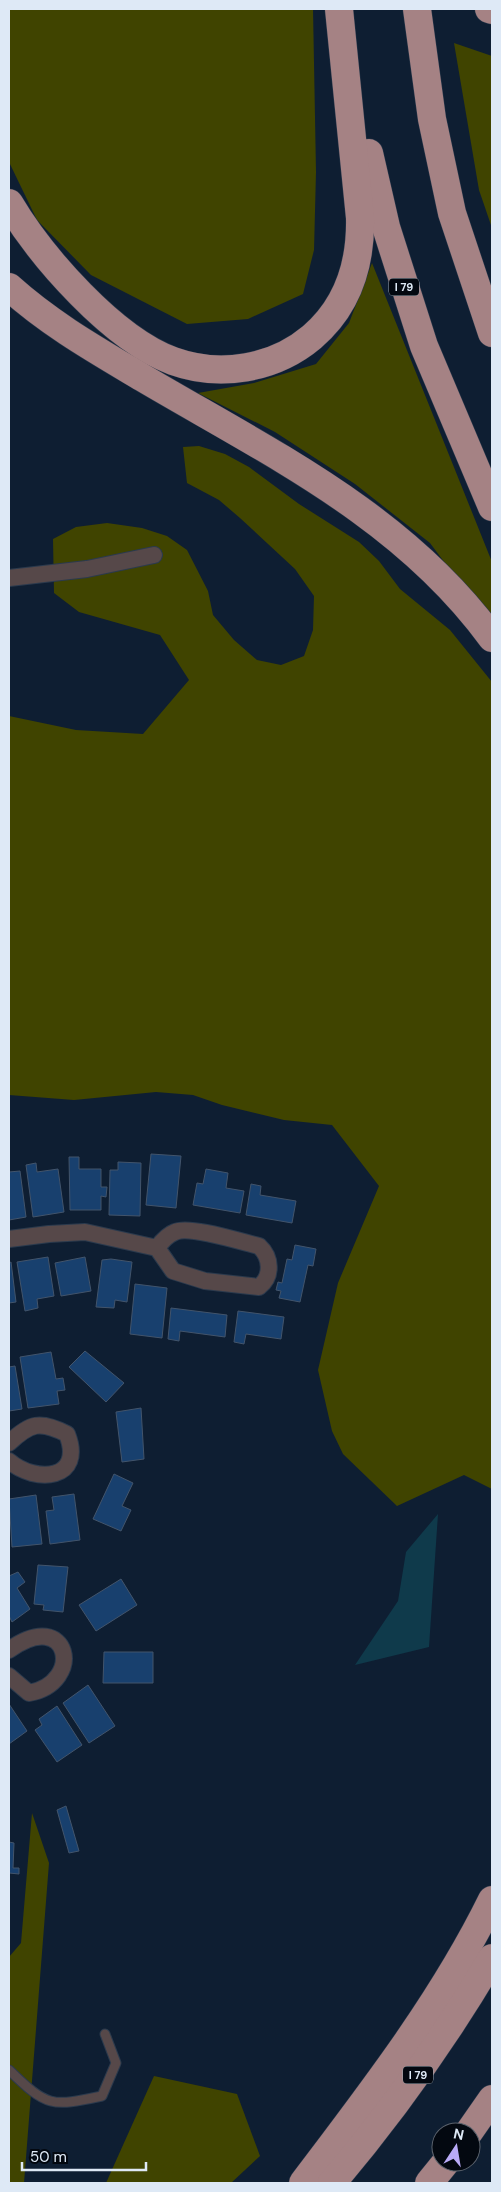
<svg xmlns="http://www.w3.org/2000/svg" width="501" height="2192" font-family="'DM Sans',sans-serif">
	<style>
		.green { fill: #404400 }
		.water { fill: #0f3a4b }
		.building { fill: #18406e; stroke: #42546b }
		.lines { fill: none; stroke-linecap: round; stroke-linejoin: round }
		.lane-casing { stroke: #2b3a4d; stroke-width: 11 }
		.street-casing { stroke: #2b3a4d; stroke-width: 18 }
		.highway-casing { stroke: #2b3a4d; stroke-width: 29 }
		.lane { stroke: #564849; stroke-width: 9 }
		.street { stroke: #564849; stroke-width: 16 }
		.highway { stroke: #a58284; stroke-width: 28 }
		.labels { text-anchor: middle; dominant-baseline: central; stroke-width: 5; stroke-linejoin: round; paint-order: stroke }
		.shield { fill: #030810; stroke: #9ca6b1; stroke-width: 1 }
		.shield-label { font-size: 11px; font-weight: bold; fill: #dee9f6 }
	</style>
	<rect width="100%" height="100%" fill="#0e1e32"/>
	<g class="green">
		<path d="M9,9H313L316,172L314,250L303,294L248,319L187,324L91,275L37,220L9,162Z"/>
		<path d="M454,43L492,56V228L479,190Z"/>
		<path d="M372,263L492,562V626L430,543L355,484L275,432L198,393L254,383L316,364L349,323Z"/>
		<path d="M199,446L225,454L249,467L299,504L359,542L379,561L400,589L450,630L492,682V1489L464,1475L397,1506L343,1454L332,1431L318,1370L338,1283L379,1186L332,1125L284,1120L222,1105L193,1095L156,1092L74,1100L9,1095V716L76,730L143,734L189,680L160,635L79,612L54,593L53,539L76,527L107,523L142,528L167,536L187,550L208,591L213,615L234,640L257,660L281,665L304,656L313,630L314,596L295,569L240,518L219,500L187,483L183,447Z"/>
		<path d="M32,1813L49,1863L24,2183H9V1957L21,1943Z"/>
		<path d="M154,2076L237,2094L260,2156L231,2183H106Z"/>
	</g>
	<path class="water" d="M438,1514L429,1647L355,1665L398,1601L406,1552Z"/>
	<g class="building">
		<path d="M151,1154L181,1156L176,1208L146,1205Z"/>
		<path d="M69,1157H79V1169H101V1187H107L106,1197L101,1196V1210H70Z"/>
		<path d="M118,1162L141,1163L140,1216L109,1215L110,1170H118Z"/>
		<path d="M36,1163L37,1172L58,1169L64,1212L33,1217L26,1165Z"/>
		<path d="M206,1169L228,1173L226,1188L244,1191L240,1213L193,1205L197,1183L203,1184Z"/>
		<path d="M20,1171L26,1217L9,1220V1172Z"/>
		<path d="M251,1184L261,1186L260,1195L296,1201L292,1223L246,1215Z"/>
		<path d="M295,1245L316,1249L313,1266L308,1265L300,1302L279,1298L281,1291L276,1290L278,1282L282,1283L287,1259L292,1260Z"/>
		<path d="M48,1257L54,1296L37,1299L38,1308L25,1311L17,1262Z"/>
		<path d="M85,1257L91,1291L61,1296L55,1263Z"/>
		<path d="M111,1259L132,1262L127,1302L115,1300L114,1308L96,1307L102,1260Z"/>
		<path d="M11,1262L16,1302L9,1303V1263Z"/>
		<path d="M135,1284L167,1288L162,1338L130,1334Z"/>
		<path d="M171,1308L227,1315L225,1337L180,1331L179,1341L168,1339Z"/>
		<path d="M238,1311L284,1317L281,1339L246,1334L244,1344L234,1342Z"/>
		<path d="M85,1351L124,1383L106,1402L69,1367Z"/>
		<path d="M51,1352L56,1379L63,1378L65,1390L57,1391L59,1404L28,1408L20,1357Z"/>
		<path d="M15,1366L22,1409L9,1411V1367Z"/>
		<path d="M141,1408L144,1459L122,1462L116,1412Z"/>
		<path d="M114,1474L133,1483L122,1506L131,1510L121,1531L93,1519Z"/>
		<path d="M74,1494L80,1540L50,1544L46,1511L54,1510L52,1497Z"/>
		<path d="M36,1495L42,1544L12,1547L9,1499Z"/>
		<path d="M38,1565L68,1567L63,1612L43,1610L44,1605L34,1604Z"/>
		<path d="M18,1572L25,1582L17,1588L30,1609L12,1622L9,1616V1576Z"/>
		<path d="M121,1579L137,1605L96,1631L79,1605Z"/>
		<path d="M104,1652H153V1683H103Z"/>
		<path d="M88,1685L115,1726L89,1743L63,1703Z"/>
		<path d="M9,1704L27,1731L9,1744Z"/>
		<path d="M57,1706L82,1745L57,1762L35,1730L42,1725L39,1719Z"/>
		<path d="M66,1806L79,1851L69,1853L57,1810Z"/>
		<path d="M9,1842L14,1843L13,1868H19V1874L9,1873Z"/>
	</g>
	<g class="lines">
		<g class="lane-casing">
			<path id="lane" d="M9,2070C47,2107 51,2107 102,2096L116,2063L105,2034"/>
		</g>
		<g class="street-casing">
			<g id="street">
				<path d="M9,578L87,569L154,555"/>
				<path d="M9,1239L49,1234L85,1232L157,1248L173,1271L205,1281L259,1287C273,1276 271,1257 259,1246C242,1242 189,1225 175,1232C167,1235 162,1241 157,1248"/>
				<path d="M9,1443C30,1423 40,1420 67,1434C85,1480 36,1484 9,1461"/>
				<path d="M9,1650C70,1606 85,1683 29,1693L9,1676"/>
			</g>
		</g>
		<g class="highway-casing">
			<g id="highway">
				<path d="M417,9L432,119L452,213L492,333"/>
				<path d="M489,9L492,10"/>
				<path d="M369,153L386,227L424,346L492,507"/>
				<path d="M9,203C41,257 113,339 173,361C220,378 274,369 312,337C348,306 361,264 360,218L339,9"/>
				<path d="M9,287C50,324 96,350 143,378C270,453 403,516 492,638"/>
				<path d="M469,2132L492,2099"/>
				<path d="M303,2183C371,2093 442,2002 492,1900"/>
				<path d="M332,2183C392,2112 445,2038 492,1958"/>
				<path d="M429,2183L446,2162"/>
			</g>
		</g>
		<use href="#lane" class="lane"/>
		<use href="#street" class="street"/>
		<use href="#highway" class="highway"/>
	</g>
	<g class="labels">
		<g class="shield">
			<rect x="389" y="278.5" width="30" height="17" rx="4"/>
			<rect x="403" y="2066.5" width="30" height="17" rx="4"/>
		</g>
		<g class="shield-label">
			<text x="404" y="287">I 79</text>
			<text x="418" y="2075">I 79</text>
		</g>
	</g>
	<rect width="501" height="2192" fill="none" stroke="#dee9f6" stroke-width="20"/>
	<g transform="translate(456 2147) rotate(12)"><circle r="24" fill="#030810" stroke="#5b626c"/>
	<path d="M0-4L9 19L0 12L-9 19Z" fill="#b9abf7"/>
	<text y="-8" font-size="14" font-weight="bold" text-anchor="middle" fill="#dee9f6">N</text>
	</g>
	<path d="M22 2162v8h124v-8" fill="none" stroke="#dee9f6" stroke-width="2.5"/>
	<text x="30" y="2162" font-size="15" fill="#dee9f6" stroke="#030810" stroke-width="4" paint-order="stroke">50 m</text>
</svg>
